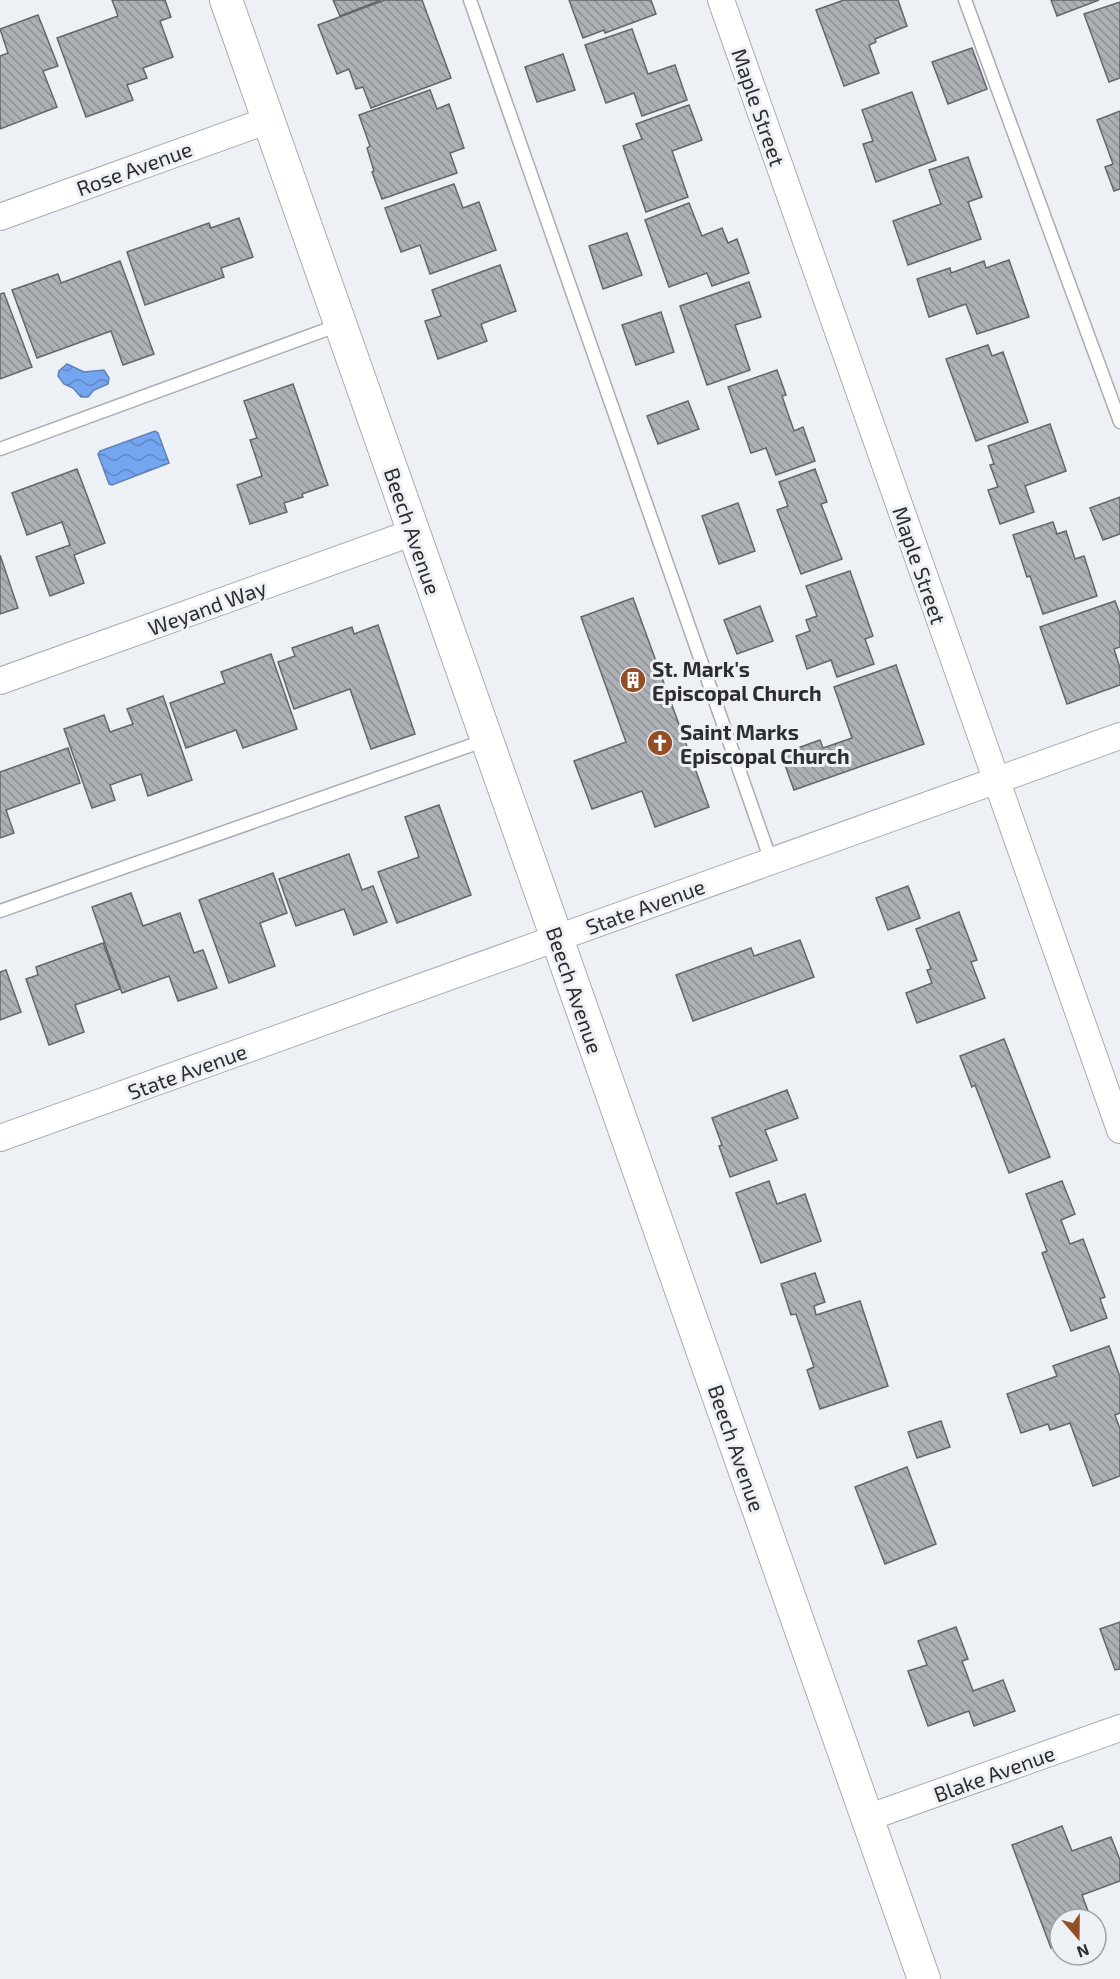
<svg xmlns="http://www.w3.org/2000/svg" width="1120" height="1979" font-family="'Exo 2',sans-serif">
	<style>
		.water { fill: url(#water-waves); stroke: #5e81b6; stroke-width: 1.5 }
		.building { fill: url(#building-back-hatch); stroke: #63666a; stroke-width: 1.5 }
		.lines { fill: none; stroke-linecap: round; stroke-linejoin: round }
		.service-casing { stroke: #a9acb1; stroke-width: 15 }
		.minor-casing { stroke: #a9acb1; stroke-width: 28 }
		.tertiary-casing { stroke: #a9acb1; stroke-width: 34 }
		.service { stroke: #fff; stroke-width: 12 }
		.minor { stroke: #fff; stroke-width: 26 }
		.tertiary { stroke: #fff; stroke-width: 32 }
		.labels { text-anchor: middle; dominant-baseline: central; stroke-width: 6; stroke-linejoin: round; paint-order: stroke }
		.street-label { font-size: 21px; fill: #2c2d2f; stroke: #edf1f6 }
		.poi-label { font-size: 21px; font-weight: bold; fill: #2c2d2f; stroke: #edf1f6; text-anchor: start }
	</style>
	<defs>
		<pattern id="water-waves" width="16" height="10" patternUnits="userSpaceOnUse" patternTransform="scale(1.5)"><rect width="16" height="10" fill="#73a5f0"/><path d="M0 5q4-4 8 0t8 0" fill="none" stroke="#5f87c3"/></pattern>
		<pattern id="building-back-hatch" width="6" height="6" patternUnits="userSpaceOnUse" patternTransform="scale(1.5)"><rect width="6" height="6" fill="#adb0b5"/><path d="M-1 5l2 2M0 0l6 6M5-1l2 2" fill="none" stroke="#8d9094"/></pattern>
	</defs>
	<rect width="100%" height="100%" fill="#edf1f6"/>
	<g class="water">
		<path d="M67,364L84,372L104,370L109,378L108,384L94,390L88,397H81L73,388L64,384L58,376L59,371Z"/>
		<path d="M155,431L158,433L169,463L112,485L109,484L98,454L100,451Z"/>
	</g>
	<g class="building">
		<path d="M112,0H165L171,17L160,21L173,57L143,68L147,78L127,85L133,100L86,117L57,38L118,16Z"/>
		<path d="M333,0H381L340,16Z"/>
		<path d="M385,0H422L451,78L371,108L363,87L356,89L349,69L337,74L318,25Z"/>
		<path d="M569,0H651L656,14L605,33L604,30L583,38Z"/>
		<path d="M844,0H898L907,26L875,39L876,42L869,45L879,73L844,86L816,10Z"/>
		<path d="M1051,0H1099L1057,16Z"/>
		<path d="M1120,2V78L1109,82L1084,14Z"/>
		<path d="M38,15L58,66L43,71L57,107L0,129V56L8,53L0,29Z"/>
		<path d="M632,29L648,74L675,65L687,100L642,116L634,93L606,103L585,45Z"/>
		<path d="M972,48L987,89L948,104L932,62Z"/>
		<path d="M563,54L575,90L537,102L525,67Z"/>
		<path d="M430,90L437,109L449,104L464,148L450,153L457,173L382,199L372,172L374,171L367,148L370,146L359,115Z"/>
		<path d="M912,92L936,160L876,182L863,144L873,141L862,110Z"/>
		<path d="M689,105L702,140L672,151L688,197L646,212L623,146L642,139L636,124Z"/>
		<path d="M1120,111V189L1114,191L1105,167L1113,164L1097,120Z"/>
		<path d="M968,157L982,197L968,202L981,239L908,265L893,221L941,204L929,170Z"/>
		<path d="M454,184L463,208L479,202L496,250L430,274L420,245L401,252L385,208Z"/>
		<path d="M689,203L702,236L722,228L728,243L737,239L749,273L712,286L707,273L669,287L645,220Z"/>
		<path d="M239,218L253,257L221,268L224,277L145,305L127,252L209,223L211,228Z"/>
		<path d="M627,233L642,275L603,289L589,246Z"/>
		<path d="M1009,260L1029,317L977,334L966,304L929,317L917,279L950,268L951,273L984,261L986,268Z"/>
		<path d="M120,261L154,354L123,365L111,331L37,358L12,290L58,274L61,283Z"/>
		<path d="M500,265L516,311L481,324L487,341L438,359L425,321L441,316L432,290Z"/>
		<path d="M749,282L761,317L735,325L750,370L707,385L680,306Z"/>
		<path d="M4,293L32,367L0,379V294Z"/>
		<path d="M661,312L674,352L636,365L622,325Z"/>
		<path d="M988,345L992,356L1003,352L1028,422L976,441L946,359Z"/>
		<path d="M777,370L786,395L782,396L794,431L803,427L815,461L776,475L766,448L751,453L728,387Z"/>
		<path d="M293,384L328,485L302,494L303,497L284,503L287,512L250,524L237,485L262,476L250,440L257,438L244,401Z"/>
		<path d="M688,401L699,429L658,444L647,416Z"/>
		<path d="M1050,424L1066,471L1025,486L1034,512L1000,524L988,490L998,487L990,465L994,464L988,446Z"/>
		<path d="M77,469L105,543L74,555L84,583L50,596L36,557L70,545L62,522L27,535L12,493Z"/>
		<path d="M815,469L827,502L821,504L842,559L801,574L777,510L788,506L779,482Z"/>
		<path d="M1120,497V534L1103,540L1090,508Z"/>
		<path d="M738,503L755,551L719,564L702,516Z"/>
		<path d="M1053,522L1057,534L1066,531L1075,559L1084,556L1097,596L1043,614L1030,576L1027,577L1013,535Z"/>
		<path d="M0,555L18,608L0,614Z"/>
		<path d="M850,571L873,636L865,639L874,664L837,677L831,660L807,669L796,636L810,631L806,620L817,616L806,586Z"/>
		<path d="M633,598L709,807L655,827L642,791L592,809L574,761L626,742L581,617Z"/>
		<path d="M1115,601L1120,614V647L1114,649L1120,668V685L1067,704L1040,627Z"/>
		<path d="M760,606L773,641L737,654L724,620Z"/>
		<path d="M378,625L415,734L371,749L350,689L294,709L278,662L295,656L292,648L352,627L354,634Z"/>
		<path d="M271,654L297,729L243,748L236,730L186,748L170,703L225,683L221,672Z"/>
		<path d="M896,665L924,744L794,790L781,754L820,740L823,748L852,738L834,687Z"/>
		<path d="M163,696L192,780L148,796L141,774L110,785L115,800L92,808L64,729L104,715L110,732L133,724L127,709Z"/>
		<path d="M68,748L80,783L6,810L14,833L0,838V772Z"/>
		<path d="M439,805L471,895L397,923L378,872L419,857L405,817Z"/>
		<path d="M349,854L362,890L373,886L387,922L354,935L344,909L296,926L279,879Z"/>
		<path d="M273,873L287,913L260,923L275,966L229,983L199,900Z"/>
		<path d="M908,886L920,918L888,930L876,898Z"/>
		<path d="M131,893L143,926L180,913L194,953L203,950L217,988L178,1001L169,976L122,993L92,907Z"/>
		<path d="M959,912L977,960L971,962L985,998L917,1023L906,993L932,983L927,970L931,969L916,929Z"/>
		<path d="M800,940L814,977L693,1021L676,975L751,948L754,956Z"/>
		<path d="M103,943L120,989L75,1005L84,1032L49,1045L26,979L38,975L36,967Z"/>
		<path d="M6,970L21,1012L0,1020V972Z"/>
		<path d="M1004,1039L1050,1157L1009,1173L975,1085L972,1087L960,1056Z"/>
		<path d="M787,1090L798,1118L765,1130L777,1160L730,1177L719,1146L722,1145L712,1118Z"/>
		<path d="M769,1181L777,1204L805,1194L821,1241L761,1263L736,1193Z"/>
		<path d="M1062,1181L1075,1214L1061,1220L1070,1244L1083,1239L1105,1297L1100,1299L1107,1318L1071,1331L1042,1253L1047,1251L1026,1194Z"/>
		<path d="M815,1273L825,1302L814,1306L816,1315L860,1301L888,1386L820,1409L807,1370L814,1367L796,1314L791,1315L781,1284Z"/>
		<path d="M1109,1346L1120,1377V1413L1115,1415L1120,1429V1476L1093,1486L1070,1423L1050,1430L1048,1424L1021,1433L1007,1394L1057,1376L1053,1366Z"/>
		<path d="M941,1421L950,1447L917,1458L908,1432Z"/>
		<path d="M907,1467L936,1544L885,1564L855,1487Z"/>
		<path d="M1120,1622V1669L1115,1670L1100,1629Z"/>
		<path d="M956,1627L968,1659L962,1661L973,1691L1003,1680L1015,1711L974,1726L969,1711L928,1726L908,1671L927,1665L918,1641Z"/>
		<path d="M1062,1826L1072,1851L1111,1837L1120,1860V1881L1082,1895L1091,1919H1060V1945L1051,1948L1012,1845Z"/>
	</g>
	<g class="lines">
		<g class="service-casing">
			<g id="service">
				<path d="M470,0L771,861"/>
				<path d="M965,0L1120,422"/>
				<path d="M0,449L339,325"/>
				<path d="M0,911L486,740"/>
			</g>
		</g>
		<g class="minor-casing">
			<g id="minor">
				<path d="M721,0L1120,1130"/>
				<path d="M0,217L269,120"/>
				<path d="M0,681L414,532"/>
				<path d="M0,1138L1120,736"/>
				<path d="M867,1818L1120,1728"/>
			</g>
		</g>
		<g class="tertiary-casing">
			<path id="tertiary" d="M226,0L924,1979"/>
		</g>
		<use href="#service" class="service"/>
		<use href="#minor" class="minor"/>
		<use href="#tertiary" class="tertiary"/>
	</g>
	<defs>
		<g id="building-disc" transform="scale(1.35)"><circle r="9.5" fill="#944e26" stroke="#edf1f6"/><path d="M-4-6H4V6H1V3H-1V6H-4ZM-2.5-4.3h1.7v1.8h-1.7ZM.8-4.3h1.7v1.8H.8ZM-2.5-1h1.7V.8h-1.7ZM.8-1h1.7V.8H.8Z" fill="#fff"/></g>
		<g id="church-disc" transform="scale(1.35)"><circle r="9.5" fill="#944e26" stroke="#edf1f6"/><path d="M-1.2-6h2.4v3.5h3.3v2.4h-3.3V6h-2.4V-.1h-3.3v-2.4h3.3Z" fill="#fff"/></g>
	</defs>
	<g fill-rule="evenodd">
		<use href="#building-disc" x="633" y="680"/>
		<use href="#church-disc" x="660" y="743"/>
	</g>
	<g class="labels">
		<g class="street-label">
			<text transform="translate(759 107) rotate(71)">Maple Street</text>
			<text transform="translate(134 168) rotate(-20)">Rose Avenue</text>
			<text transform="translate(413 531) rotate(71)">Beech Avenue</text>
			<text transform="translate(920 565) rotate(71)">Maple Street</text>
			<text transform="translate(207 607) rotate(-20)">Weyand Way</text>
			<text transform="translate(645 906) rotate(-20)">State Avenue</text>
			<text transform="translate(575 990) rotate(71)">Beech Avenue</text>
			<text transform="translate(187 1071) rotate(-20)">State Avenue</text>
			<text transform="translate(737 1448) rotate(71)">Beech Avenue</text>
			<text transform="translate(994 1773) rotate(-20)">Blake Avenue</text>
		</g>
		<g class="poi-label">
			<text x="652" y="668">St. Mark's<tspan x="652" dy="24">Episcopal Church</tspan></text>
			<text x="680" y="731">Saint Marks<tspan x="680" dy="24">Episcopal Church</tspan></text>
		</g>
	</g>
	<g transform="translate(1078 1937) rotate(160)"><circle r="28" fill="#edf1f6" stroke="#a0a3a6" stroke-width="1.5"/>
	<path d="M0-4.5L10 22L0 15L-10 22Z" fill="#944e26"/>
	<text y="-9" font-size="16" font-weight="bold" text-anchor="middle" fill="#2c2d2f">N</text>
	</g>
</svg>
